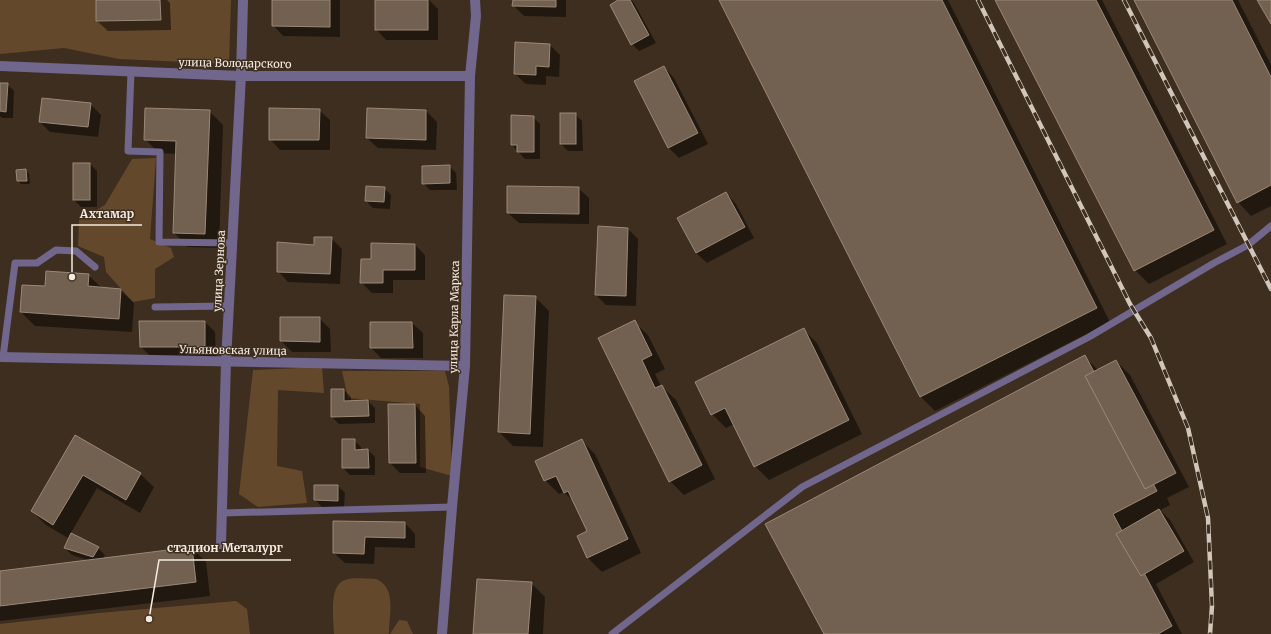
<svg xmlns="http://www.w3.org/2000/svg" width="1271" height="634" font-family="Merriweather,serif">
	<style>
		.green { fill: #64482c }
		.shadow { fill: #0007 }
		.building { fill: #726151; stroke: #9b8877 }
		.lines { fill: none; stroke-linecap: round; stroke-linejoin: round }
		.service { stroke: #71668c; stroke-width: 7 }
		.minor { stroke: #71668c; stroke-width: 10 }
		.rail-casing { stroke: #d1c6bb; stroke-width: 4.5 }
		.rail { stroke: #3e2e1f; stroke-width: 3; stroke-dasharray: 9; stroke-linecap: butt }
		.labels { text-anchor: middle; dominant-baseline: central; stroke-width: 3; stroke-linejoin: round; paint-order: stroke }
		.street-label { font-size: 11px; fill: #f4eae0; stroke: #3e2e1f }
		.leader { fill: none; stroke: #f4eae0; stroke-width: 1.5 }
		.callout-dot { fill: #f4eae0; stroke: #3e2e1f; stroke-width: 1.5 }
		.callout-label { font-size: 12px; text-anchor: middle; font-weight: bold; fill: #f4eae0; stroke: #3e2e1f; stroke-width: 3; stroke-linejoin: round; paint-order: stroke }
	</style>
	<rect width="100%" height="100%" fill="#3e2e1f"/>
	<g class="green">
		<path d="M0,0H231L229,64L119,59L64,48L0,54Z"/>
		<path d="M156,158L150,239L171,248L174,257L155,269V298L133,302L106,272L104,257L78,246L79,220L105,205L132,159Z"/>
		<path d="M322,367L324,393L278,390L277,466L302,471L307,503L258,507L239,494L253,370Z"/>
		<path d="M342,371H445L449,387L452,476L420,467V404L348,398Z"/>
		<path d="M376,579C397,587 389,616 389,634H334C334,620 328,585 345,580C354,577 367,579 376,579Z"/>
		<path d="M236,601L247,609L250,634H0V624L99,613Z"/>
		<path d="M399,620L407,621L413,634H390Z"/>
	</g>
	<g class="shadow">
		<path d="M97,0H167L170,3L171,30L108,31L97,21Z"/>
		<path d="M273,0H340V37L283,36L273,25Z"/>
		<path d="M376,0H429L438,9V40H386L376,29Z"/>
		<path d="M514,0H566V17L524,16L513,5Z"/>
		<path d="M620,0H631L634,3L656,43L639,51L632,44L611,5Z"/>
		<path d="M720,0H948L1110,322L935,411L921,397Z"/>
		<path d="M996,0H1102L1227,244L1149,284L1135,270Z"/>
		<path d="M1135,0H1238L1271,65V206L1251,216L1238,202Z"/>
		<path d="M550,45L560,55L559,77L546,76V85L526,84L515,74Z"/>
		<path d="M664,67L674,78L708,144L679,158L669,148Z"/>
		<path d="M0,84H7L14,91L13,118H2L0,116Z"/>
		<path d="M90,104L101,115L98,137L50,132L40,122Z"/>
		<path d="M368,109L426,111L437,122L436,150L378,148L367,138Z"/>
		<path d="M319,110L330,120V150H280L270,139Z"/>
		<path d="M209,111L223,125L219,248L188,247L174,233L177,154L159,153L145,139Z"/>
		<path d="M561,114H575L582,121L583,151H568L561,144Z"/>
		<path d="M533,117L540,124V159H525L512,145Z"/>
		<path d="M90,164L97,171V207H81L74,200Z"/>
		<path d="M449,166L456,173L457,190H430L423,183Z"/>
		<path d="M26,170L29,174L30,184H21L18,181Z"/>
		<path d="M384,188L391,195L390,209L373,208L366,201Z"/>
		<path d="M578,188L589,198V224L519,223L508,213Z"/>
		<path d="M726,193L736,204L754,238L707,263L696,253Z"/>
		<path d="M628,229L638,239L636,306L606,305L596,295Z"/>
		<path d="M331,238L342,249L340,284L288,282L278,271Z"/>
		<path d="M415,245L425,255V280H393V293H372L361,282L372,260Z"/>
		<path d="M88,275L102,288L120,290L134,303L132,332L35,326L21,312Z"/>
		<path d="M535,297L549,311L543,447L513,446L499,432Z"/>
		<path d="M281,318H319L330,329L331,352H292L281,341Z"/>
		<path d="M205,322L215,332L216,357H151L141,347Z"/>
		<path d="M634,322L648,335L665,369L655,374L661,386L676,400L715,479L684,495L670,481L600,339Z"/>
		<path d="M371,323H412L423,333V358H381L371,348Z"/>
		<path d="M803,329L817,343L862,434L769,480L755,466L734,424L726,428L712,414L696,382Z"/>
		<path d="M1084,356L1098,370L1116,361L1130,375L1189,487L1167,498L1170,505L1160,510L1170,520L1194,562L1156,584L1182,634H825Z"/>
		<path d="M344,390L351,397V402L368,401L375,408V423L339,424L332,417Z"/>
		<path d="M415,405L425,416L426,473H400L390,463Z"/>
		<path d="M75,436L140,474L154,487L140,513L97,488L68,538L46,525L32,511Z"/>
		<path d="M354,440L361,447V450H368L375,457V475H350L343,468Z"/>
		<path d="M581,440L595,454L641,553L602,572L588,558L578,537L588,532L575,503L564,492L559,494L545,480Z"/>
		<path d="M338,486L345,493L344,507H322L315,500Z"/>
		<path d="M334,522L405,523L415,534V548L375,547L374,564L345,563L334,553Z"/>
		<path d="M65,548H98L105,555L103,559L192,548L206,562L210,596L0,621V572L91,561L72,555Z"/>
		<path d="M531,583L545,597L543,634H474Z"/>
	</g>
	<g class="building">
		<path d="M96,0H160L161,20L96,21Z"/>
		<path d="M272,0H330V27L272,26Z"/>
		<rect x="375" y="0" width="53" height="30"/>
		<path d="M513,0H556V7L512,6Z"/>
		<path d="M618,0H630L649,35L631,45L610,5Z"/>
		<path d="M719,0H942L1097,308L920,397Z"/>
		<path d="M995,0H1096L1214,230L1134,271Z"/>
		<path d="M1134,0H1232L1271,77V185L1237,203Z"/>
		<path d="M1257,0H1271V24Z"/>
		<path d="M515,42L550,44L549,67L536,66V75L514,74Z"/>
		<path d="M664,66L698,133L668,148L634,81Z"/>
		<path d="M0,83H8L6,112L0,111Z"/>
		<path d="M42,98L91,103L88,127L39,122Z"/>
		<path d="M145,108L210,110L205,234L173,233L176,141L144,140Z"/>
		<path d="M269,108L320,109L319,140H269Z"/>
		<path d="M367,108L426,110V140L366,138Z"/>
		<rect x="560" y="113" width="16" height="31"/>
		<path d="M511,115L534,116V152H517V145H511Z"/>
		<rect x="73" y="163" width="17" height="37"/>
		<path d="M450,165V183L422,184V166Z"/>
		<path d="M26,169L27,181H17L16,170Z"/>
		<path d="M366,186L385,187L384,202L365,201Z"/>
		<path d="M507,186L579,187V214L507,213Z"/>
		<path d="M726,192L745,227L696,253L677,218Z"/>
		<path d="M598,226L628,228L626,296L595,295Z"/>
		<path d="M314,237H332L330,274L277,272V242L314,245Z"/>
		<path d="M371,243L415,244V270H383V283H360L361,259H371Z"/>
		<path d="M46,271L89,274L88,286L121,289L119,319L20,312L22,285L45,286Z"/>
		<path d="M504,295L536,296L530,434L498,432Z"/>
		<path d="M280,317H320V342L280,341Z"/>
		<path d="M635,320L652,355L642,360L655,388L662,385L702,465L669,482L598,338Z"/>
		<path d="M139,321H205V347H140Z"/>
		<path d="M370,322H412L413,348H370Z"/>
		<path d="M804,328L849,420L754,467L725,408L711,415L695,382Z"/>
		<path d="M1085,355L1157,491L1113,514L1172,626L1158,634H824L765,524Z"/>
		<path d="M1116,360L1176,473L1145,489L1085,376Z"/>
		<path d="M331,389H344V401L368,400L369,416L331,417Z"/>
		<path d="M388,404H415L416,463H389Z"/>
		<path d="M75,435L141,473L126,500L83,475L53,525L31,511Z"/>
		<path d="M342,439H355V450L368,449L369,468H342Z"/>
		<path d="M582,439L628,539L587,558L577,536L587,531L568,491L564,493L556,476L544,481L535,461Z"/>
		<path d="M314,485H338V501L314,500Z"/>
		<path d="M1159,509L1184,551L1141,576L1116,534Z"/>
		<path d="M333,521L405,522V538L365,537L364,554L333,553Z"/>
		<path d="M71,533L99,547L93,557L64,548Z"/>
		<path d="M192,547L196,582L0,606V571Z"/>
		<path d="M477,579L532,582L528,634H473Z"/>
	</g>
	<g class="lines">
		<g class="service">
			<path d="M131,72L128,151L160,152L159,242L233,243"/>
			<path d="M155,307L229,306"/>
			<path d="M3,357L15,263H37L56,250L76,251L95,267"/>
			<path d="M222,513L452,507"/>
			<path d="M612,634L802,487L1089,337L1214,263L1248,245L1271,226"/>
		</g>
		<g class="minor">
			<path d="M0,66L241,76H470"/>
			<path d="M0,357L465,366"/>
			<path d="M221,544L226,361L241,76L243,0"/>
			<path d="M442,634L452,507L465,366L470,76L476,16L475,0"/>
		</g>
		<g class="rail-casing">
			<g id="rail">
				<path d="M978,0L1130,304L1151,338L1188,428L1208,518L1212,606L1210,634"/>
				<path d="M1124,0L1271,289"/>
			</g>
		</g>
		<use href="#rail" class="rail"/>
	</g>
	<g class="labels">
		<g class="street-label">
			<text transform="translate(235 63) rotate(1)">улица Володарского</text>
			<text transform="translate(219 271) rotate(-87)">улица Зернова</text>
			<text transform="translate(454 317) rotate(-89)">улица Карла Маркса</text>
			<text transform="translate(233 350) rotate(1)">Ульяновская улица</text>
		</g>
	</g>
	<path class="leader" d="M72 277L72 225H142M149 619L159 560H291"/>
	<g class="callout-dot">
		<circle cx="72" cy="277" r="4"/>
		<circle cx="149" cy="619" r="4"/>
	</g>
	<g class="callout-label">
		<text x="107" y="218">Ахтамар</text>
		<text x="225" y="552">стадион Металург</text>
	</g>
</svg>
